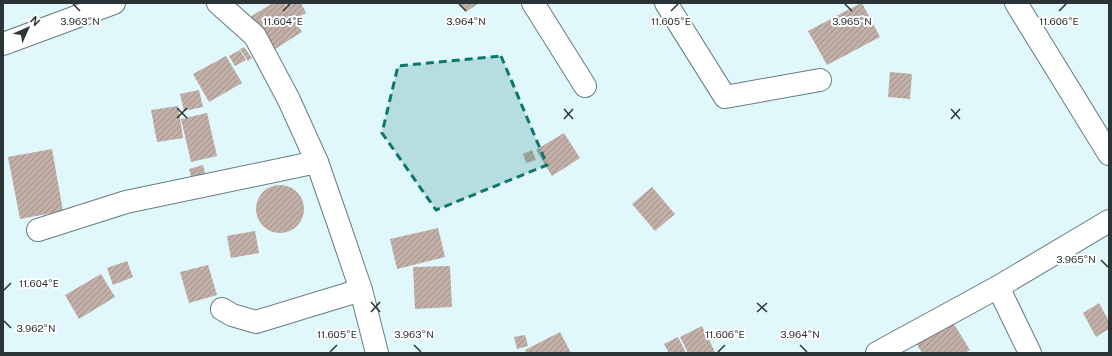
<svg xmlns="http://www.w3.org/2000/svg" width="1112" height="356" font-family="'Public Sans',sans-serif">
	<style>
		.building { fill: url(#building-hatch) }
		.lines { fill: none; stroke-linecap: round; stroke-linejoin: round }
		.minor-casing { stroke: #677c80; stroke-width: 24 }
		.minor { stroke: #fff; stroke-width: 22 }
		.marked { fill: #0f766e; fill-opacity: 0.2; stroke: #0f766e; stroke-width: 3; stroke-dasharray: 8 5; stroke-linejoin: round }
		.ticks { fill: none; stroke: #2b3436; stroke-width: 1.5 }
		.ticks-label { font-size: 10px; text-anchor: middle; fill: #2b3436; stroke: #fff; stroke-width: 4; stroke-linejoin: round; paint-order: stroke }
	</style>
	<defs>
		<pattern id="building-hatch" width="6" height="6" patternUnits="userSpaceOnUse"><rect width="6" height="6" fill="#c2afa7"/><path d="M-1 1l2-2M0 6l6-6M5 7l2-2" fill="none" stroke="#9e8f89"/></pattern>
	</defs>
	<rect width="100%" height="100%" fill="#e0f7fc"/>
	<g class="building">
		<path d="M273,3H284L290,12L285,3H301L306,13L294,19L302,32L272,51L250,17Z"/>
		<path d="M460,3H479L466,12Z"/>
		<path d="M861,3H862L880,37L827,65L808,31Z"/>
		<path d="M244,47L252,58L248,61L240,49Z"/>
		<path d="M240,50L246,60L235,66L229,56Z"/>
		<path d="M226,56L242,83L209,102L193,74Z"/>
		<path d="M890,72L912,74L910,99L888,97Z"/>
		<path d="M199,90L203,107L184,111L180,94Z"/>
		<path d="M178,106L183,138L157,142L151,110Z"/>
		<path d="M207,113L217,156L191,162L181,119Z"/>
		<path d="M564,133L580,158L552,176L536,150Z"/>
		<path d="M52,149L63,211L20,219L8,157Z"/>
		<path d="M532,150L536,160L526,163L523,154Z"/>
		<path d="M203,165L207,181L193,184L189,169Z"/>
		<circle cx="280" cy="209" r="24"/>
		<path d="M652,187L675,214L655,231L632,204Z"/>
		<path d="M438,228L445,257L397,269L390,239Z"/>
		<path d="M255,231L259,253L231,258L227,236Z"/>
		<path d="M127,261L133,277L113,285L107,268Z"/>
		<path d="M208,265L217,295L189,303L180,272Z"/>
		<path d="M450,266L452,307L415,309L413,267Z"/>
		<path d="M101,274L115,297L79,319L65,295Z"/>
		<path d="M1099,303L1109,321V329L1096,337L1083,313Z"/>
		<path d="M952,321L970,350L965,353H922L916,343Z"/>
		<path d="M702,326L715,352L713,353H688L680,337Z"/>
		<path d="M560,332L571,353H527L525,350Z"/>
		<path d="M525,335L528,346L517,349L514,337Z"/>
		<path d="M678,337L686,353H669L664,344Z"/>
	</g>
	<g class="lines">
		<g class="minor-casing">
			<g id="minor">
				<path d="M218,3L255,36L289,100L317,162L340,228L361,290L377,353"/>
				<path d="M533,3L585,86"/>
				<path d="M666,3L725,97L820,80"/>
				<path d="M1016,3L1109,154"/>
				<path d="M3,44L114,3"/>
				<path d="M38,230L126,202L317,162"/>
				<path d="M998,287L1030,353"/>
				<path d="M222,309L232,315L256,322L361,290"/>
				<path d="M877,353L998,287L1109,221"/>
			</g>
		</g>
		<use href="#minor" class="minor"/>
	</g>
	<path class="marked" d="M501,56L547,165L436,210L382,133L398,66Z"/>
	<path class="ticks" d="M73,4L80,11M459,4L466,11M845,4L852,11M283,11L290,4M671,11L678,4M1059,11L1066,4M177,108L187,118M564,109L573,119M951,109L960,119M177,118L187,108M564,119L573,109M951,119L960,109M1101,260L1108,267M4,290L11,283M371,302L380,312M757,303L767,312M371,312L380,302M757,312L767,303M4,321L11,328M414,345L421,352M800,345L807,352M330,352L337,345M718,352L725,345"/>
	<g class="ticks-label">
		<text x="80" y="25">3.963°N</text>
		<text x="283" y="25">11.604°E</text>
		<text x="466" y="25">3.964°N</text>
		<text x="671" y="25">11.605°E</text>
		<text x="852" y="25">3.965°N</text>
		<text x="1059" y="25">11.606°E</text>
		<text x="1076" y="263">3.965°N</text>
		<text x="39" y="287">11.604°E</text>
		<text x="36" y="332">3.962°N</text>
		<text x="337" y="338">11.605°E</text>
		<text x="414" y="338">3.963°N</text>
		<text x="725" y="338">11.606°E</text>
		<text x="800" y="338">3.964°N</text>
	</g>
	<rect width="1112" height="356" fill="none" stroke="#2b3436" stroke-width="8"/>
	<g transform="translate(28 28) rotate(45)" stroke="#ffffff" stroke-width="3" paint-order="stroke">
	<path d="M0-3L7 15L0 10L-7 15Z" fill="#2b3436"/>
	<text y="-6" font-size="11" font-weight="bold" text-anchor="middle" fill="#2b3436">N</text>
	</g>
</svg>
